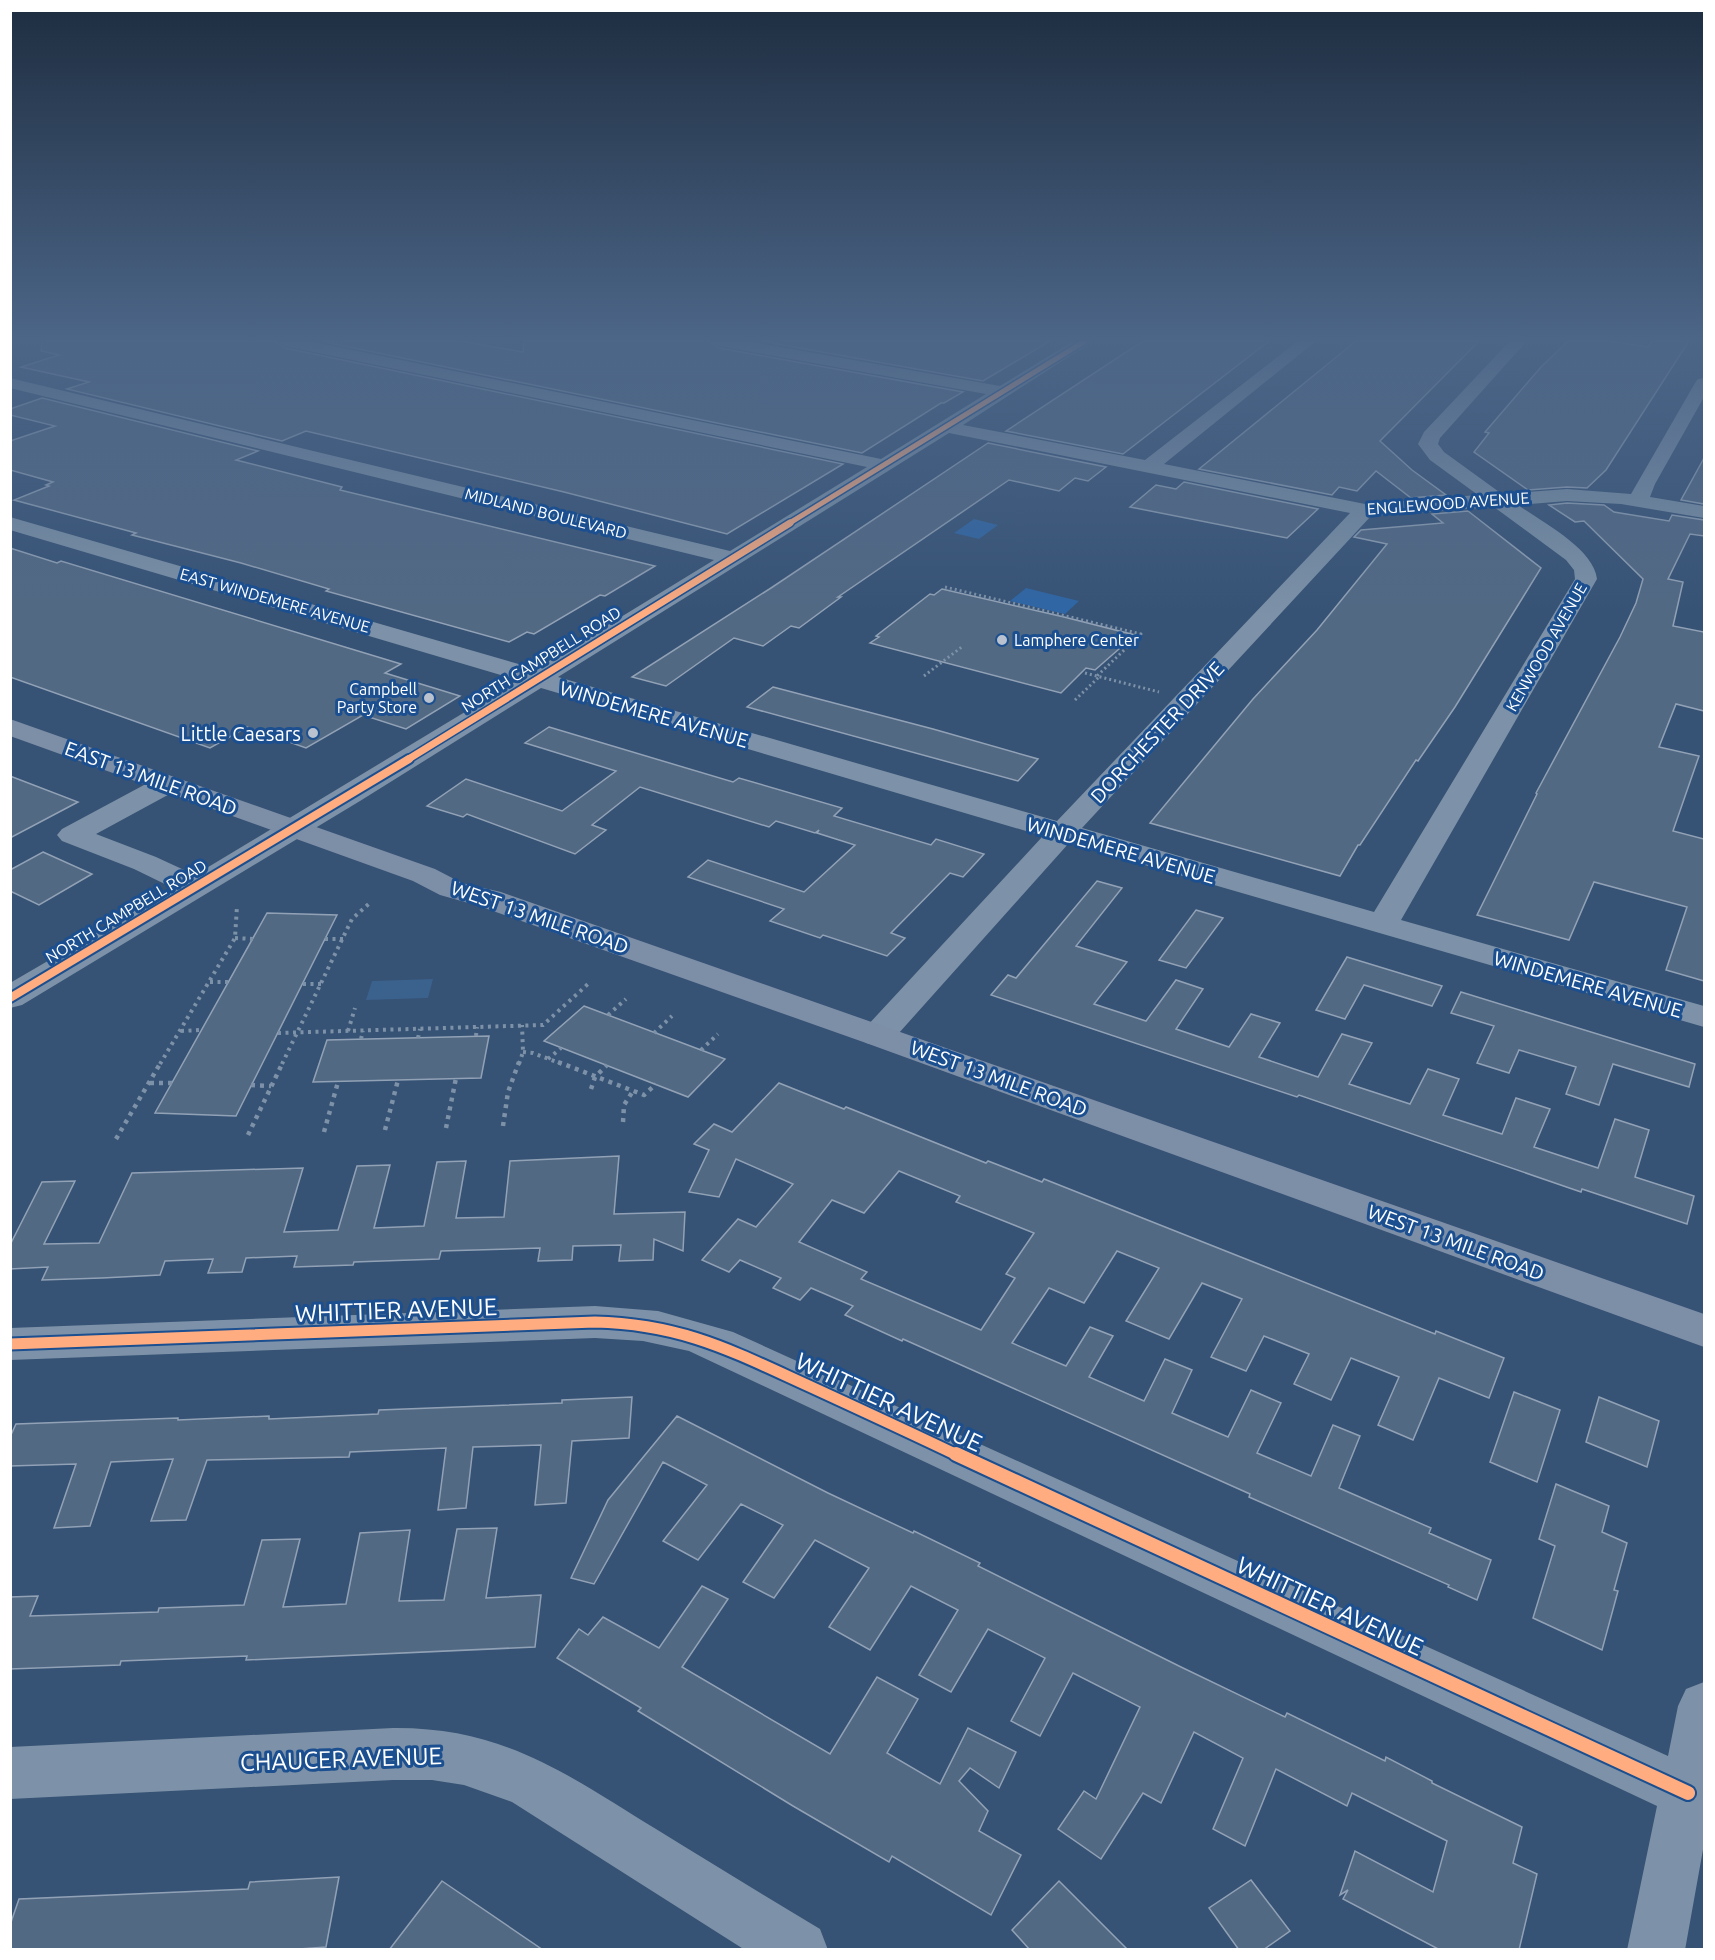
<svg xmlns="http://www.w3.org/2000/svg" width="1715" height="1960" font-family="Ubuntu,sans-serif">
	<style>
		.green { fill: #2f66a5 }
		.water { fill: #3b618d }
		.building { fill: #526984; stroke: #92a2b6; stroke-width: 1.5; fill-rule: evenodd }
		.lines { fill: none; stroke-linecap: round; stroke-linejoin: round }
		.path-far2 { stroke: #7d92a8; stroke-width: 3; stroke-dasharray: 2 3; stroke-linecap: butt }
		.path-far1 { stroke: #7d92a8; stroke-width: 4; stroke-dasharray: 3 4.5; stroke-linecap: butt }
		.path { stroke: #7d92a8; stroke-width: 4.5; stroke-dasharray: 4 5; stroke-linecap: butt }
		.minor { fill: #7d92a8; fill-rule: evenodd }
		.major { fill: #7d8ea7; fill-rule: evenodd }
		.cycleway-far4-casing { stroke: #1b4f8f; stroke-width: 8 }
		.cycleway-far3-casing { stroke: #1b4f8f; stroke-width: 10 }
		.cycleway-far2-casing { stroke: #1b4f8f; stroke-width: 12 }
		.cycleway-far1-casing { stroke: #1b4f8f; stroke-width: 15 }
		.cycleway-casing { stroke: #1b4f8f; stroke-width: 18 }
		.cycleway-far4 { stroke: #ffac80; stroke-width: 5 }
		.cycleway-far3 { stroke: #ffac80; stroke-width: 7 }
		.cycleway-far2 { stroke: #ffac80; stroke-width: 8 }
		.cycleway-far1 { stroke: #ffac80; stroke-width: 11 }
		.cycleway { stroke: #ffac80; stroke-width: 14 }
		.poi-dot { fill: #b9c2ce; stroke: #1b4f8f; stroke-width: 2 }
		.labels { text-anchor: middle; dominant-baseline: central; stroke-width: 6; stroke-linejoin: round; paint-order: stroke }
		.far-street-label { font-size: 16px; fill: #fff; stroke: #1b4f8f }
		.far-poi-label { font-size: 16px; fill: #fff; stroke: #1b4f8f; text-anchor: start }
		.street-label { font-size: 20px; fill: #fff; stroke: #1b4f8f }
		.poi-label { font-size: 20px; fill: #fff; stroke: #1b4f8f; text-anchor: end }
		.near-street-label { font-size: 24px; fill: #fff; stroke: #1b4f8f }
	</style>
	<rect width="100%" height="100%" fill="#365274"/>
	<g class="green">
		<path d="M974,519L998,525L979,539L954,533Z"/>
		<path d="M1026,588L1079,601L1065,614L1010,601Z"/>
	</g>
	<path class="water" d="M433,979L428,998L366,1000L372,981Z"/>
	<g class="building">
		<path d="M42,341H275L285,348L843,464L727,534L564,492L306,431L282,441L67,389L89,382L21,367L59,355L41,351Z"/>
		<path d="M320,341H461L523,352L524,341H709L719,348L963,392L944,403H941L862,453Z"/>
		<path d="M760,341H1050L983,381Z"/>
		<path d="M1143,341H1269L1123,454L1006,431Z"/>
		<path d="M1356,341H1479L1380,441L1412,470L1446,495L1411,498L1376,471L1357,491L1339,487L1332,495L1199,469Z"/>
		<path d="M1568,341H1610L1648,347L1652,341H1689L1606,470L1587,488L1567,487L1528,490L1474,452L1489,433L1485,432L1541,367Z"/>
		<path d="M42,398L258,451L236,460L342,487L340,490L655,566L605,596L600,595L534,634L527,632L509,642L326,591L329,589L241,563L132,535L136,533L14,500L49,486L46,485L53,482L10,470V441L55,426L10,415V409Z"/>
		<path d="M988,443L1106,467L1088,481L1075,478L1059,491L1009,480L838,597H841L799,628L791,626L763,646L734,638L666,686L632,677L771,588Z"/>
		<path d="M1704,458V504L1681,500Z"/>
		<path d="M1184,482L1318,509L1287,538L1130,507L1156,485L1176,489Z"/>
		<path d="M1567,503L1604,505L1614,512L1669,521L1672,515L1704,520V536L1690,534L1668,579L1683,582L1673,626L1704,632V711L1676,704L1659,747L1699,756L1673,831L1704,839V981L1666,970L1687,907L1594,882L1569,940L1477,915L1537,794L1536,793L1620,637L1636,603L1643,579L1584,521L1575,522L1549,505Z"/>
		<path d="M1468,511L1541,568L1455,707L1418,761L1416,760L1360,845H1358L1340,876L1150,823L1253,699L1317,630L1387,544L1354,537L1361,530L1443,523L1432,514Z"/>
		<path d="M10,548L57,563L61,561L401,664L385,673L460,696L406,729L363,715L306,748L247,727L210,748L10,677Z"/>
		<path d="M942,589L1064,617L1135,635L1095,670L1086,668L1061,693L870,643L879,637L876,636L930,594L934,595Z"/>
		<path d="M773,687L933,729L1038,759L1018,781L747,707Z"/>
		<path d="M549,727L733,782L739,778L842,808L834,816L931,845L936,839L984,854L963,877L950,873L891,933L905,938L887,956L823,935L820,938L770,921L784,909L688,877L708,860L804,892L855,845L817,833L819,830L815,833L776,821L769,827L640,787L592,825L606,830L575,854L467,814L463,817L427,806L466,779L562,811L616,771L525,743Z"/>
		<path d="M10,776L78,802L10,838Z"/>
		<path d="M43,852L92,874L39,905L10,891V870Z"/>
		<path d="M1097,881L1122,888L1076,946L1127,962L1094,1004L1146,1021L1176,980L1203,989L1176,1029L1229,1047L1251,1014L1280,1023L1259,1057L1318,1077L1342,1034L1372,1043L1349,1084L1410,1104L1428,1069L1459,1079L1443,1115L1502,1134L1516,1098L1550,1109L1534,1147L1598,1168L1615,1119L1649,1130L1635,1177L1694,1196L1687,1224L1582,1189L1581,1192L1299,1095L1297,1097L991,995L1008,975L1016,978Z"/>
		<path d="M1196,910L1223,918L1186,968L1159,960Z"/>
		<path d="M267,913L337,915L236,1116L155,1113Z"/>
		<path d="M1347,957L1442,986L1432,1006L1364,985L1345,1019L1316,1010Z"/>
		<path d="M1461,992L1695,1064L1689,1087L1613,1064L1599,1105L1566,1094L1576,1067L1519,1050L1509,1073L1477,1063L1494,1026L1451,1013Z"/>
		<path d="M584,1006L701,1050L725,1059L688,1097L544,1041Z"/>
		<path d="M489,1036L481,1078L313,1082L327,1040Z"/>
		<path d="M779,1083L844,1109L846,1107L986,1163L988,1161L1042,1182L1044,1179L1435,1334L1436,1331L1504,1358L1489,1398L1439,1378L1413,1440L1378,1425L1399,1377L1351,1358L1331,1400L1294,1384L1309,1354L1264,1336L1246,1371L1211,1357L1242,1299L1202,1283L1169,1339L1126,1321L1159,1268L1117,1251L1084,1303L1049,1288L1012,1343L1066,1366L1090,1327L1113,1336L1089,1377L1144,1401L1165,1359L1192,1370L1172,1413L1228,1437L1251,1390L1281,1403L1257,1453L1311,1476L1333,1425L1360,1436L1339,1488L1431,1528L1429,1533L1491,1560L1477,1600L1448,1587L1449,1585L1249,1497L1250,1494L903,1339L902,1341L845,1315L853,1306L811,1288L800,1300L773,1288L781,1278L740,1260L729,1272L702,1260L738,1219L756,1227L793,1184L736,1159L719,1197L689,1192L709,1150L694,1144L714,1124L732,1132ZM899,1171L960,1196L956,1202L1034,1233L1006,1274L1015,1278L981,1330L861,1279L867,1272L799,1242L832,1200L864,1213Z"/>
		<path d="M619,1156L614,1214L685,1212L683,1251L654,1239L653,1260L619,1261L621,1245L573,1246L572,1260L538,1261L540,1248L441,1251L439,1259L354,1262L353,1265L294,1267L297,1256L246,1258L242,1272L208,1273L213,1259L165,1261L160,1275L102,1278L42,1280L48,1267L10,1269V1245L42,1182L75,1181L44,1244L99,1243L132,1173L303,1168L284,1232L338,1230L357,1166L390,1165L374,1228L424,1226L437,1162L466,1161L456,1218L504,1217L510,1161Z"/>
		<path d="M1514,1392L1560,1410L1537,1482L1490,1462Z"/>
		<path d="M632,1397L629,1438L572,1441L566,1503L535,1505L541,1445L473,1447L466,1508L438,1510L446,1448L350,1452L349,1457L207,1460L186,1520L151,1521L173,1459L111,1462L90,1526L54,1528L76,1464L10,1466V1437L16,1424L178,1418V1420L269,1416V1419L378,1414L379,1410L562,1403V1400Z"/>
		<path d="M1599,1397L1659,1421L1647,1467L1586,1442Z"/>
		<path d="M677,1416L828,1493L913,1533L914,1531L980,1563L978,1566L1181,1667L1285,1717L1287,1713L1385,1761L1386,1757L1432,1781V1783L1522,1827L1513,1863L1537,1874L1519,1950H1440L1343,1899L1348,1890L1340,1895L1355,1851L1433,1892L1447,1841L1352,1793L1347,1806L1276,1769L1245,1846L1213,1829L1243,1758L1194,1732L1161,1803L1143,1793L1101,1859L1058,1829L1084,1791L1096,1799L1140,1707L1073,1673L1040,1736L1011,1721L1045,1658L988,1629L951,1692L919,1675L958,1610L911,1586L870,1650L829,1627L869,1568L815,1540L774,1598L743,1582L783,1525L741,1504L698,1560L663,1541L707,1485L663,1462L594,1584L571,1578L608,1500Z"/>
		<path d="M1556,1484L1609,1506L1602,1532L1627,1543L1614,1590L1618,1591L1602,1650L1533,1618L1555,1546L1539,1539Z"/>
		<path d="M497,1528L486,1598L541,1595L535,1647L246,1660L247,1656L121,1661L120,1665L10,1669V1597L38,1596L30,1616L158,1612L159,1608L244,1605L262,1540L300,1539L283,1607L346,1604L360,1533L410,1530L399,1601L444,1600L457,1529Z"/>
		<path d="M702,1586L728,1599L682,1667L830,1754L877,1677L918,1699L887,1753L940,1784L968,1728L1016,1752L999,1788L970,1768L959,1781L988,1811L979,1831L1021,1855L991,1915L892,1856L889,1862L793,1806L638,1711L641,1708L557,1658L579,1629L588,1635L603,1617L659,1648Z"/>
		<path d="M339,1877L326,1947L286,1950H10V1925L19,1899L248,1889L250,1882Z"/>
		<path d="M1251,1880L1290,1931L1263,1950H1239L1209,1908Z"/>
		<path d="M442,1881L543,1950H389Z"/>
		<path d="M1059,1881L1128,1950H1030L1012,1930Z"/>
	</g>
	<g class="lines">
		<g class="path-far2">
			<path d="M945,587L1141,634L1097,676"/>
			<path d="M1085,673L1159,692"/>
			<path d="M924,676L963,646"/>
			<path d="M1075,700L1099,677"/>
		</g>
		<g class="path-far1">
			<path d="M235,938L253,939"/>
			<path d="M325,939H343"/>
			<path d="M210,982H229"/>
			<path d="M303,984H321"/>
			<path d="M608,1015L626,999"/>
			<path d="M181,1031L201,1030"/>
			<path d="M348,1031L355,1008"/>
			<path d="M278,1033L543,1025L588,984"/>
			<path d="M654,1033L672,1016"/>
			<path d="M476,1036L477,1027"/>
			<path d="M418,1038L420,1029"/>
			<path d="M361,1039L363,1031"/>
			<path d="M701,1050L718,1034"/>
			<path d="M523,1052L533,1053L562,1064"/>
			<path d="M548,1059L561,1048"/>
			<path d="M160,1064L235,938L237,906"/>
			<path d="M282,1064L352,919L371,902"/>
			<path d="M519,1064L523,1052L522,1025"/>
		</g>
		<g class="path">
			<path d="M558,1062L644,1095L656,1084"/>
			<path d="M150,1083H172"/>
			<path d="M251,1085L271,1086"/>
			<path d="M591,1089L595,1077L607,1065"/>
			<path d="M623,1122L624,1105L633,1091"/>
			<path d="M503,1126L508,1092L519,1062"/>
			<path d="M446,1128L456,1078"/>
			<path d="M385,1130L398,1080"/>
			<path d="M324,1132L338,1082"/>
			<path d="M248,1135L283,1062"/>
			<path d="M116,1139L161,1062"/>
		</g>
		<g class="minor">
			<path d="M277,341H309L881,459L986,394L719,346L711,341H747L1000,386L1073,341H1093L963,425L1145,460L1298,341H1316L1164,464L1365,504L1478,495L1430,460L1418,444L1424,432L1510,341H1527L1440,438L1438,444L1444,452L1502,494L1567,489L1631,494L1695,383L1698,379L1704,378V397L1655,484L1650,497L1704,506V518L1621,504L1567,501L1518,505C1542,522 1594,549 1597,579L1401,920L1704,1006V1027L1069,843L890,1043L878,1046L866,1043L861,1035L866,1027L1043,836L541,688L360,801L22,1005L10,1008V983L173,888L134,869L62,841L57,835L62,829L157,778L167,776L177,778L181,784L177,790L96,834L156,857L195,875L518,680L10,530V517L536,669L714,560L10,388V378L730,551L867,467L285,346ZM949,433L1350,513L1057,821L558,677ZM1494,507L1566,560L1574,570L1575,579L1374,912L1082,828L1371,516Z"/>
			<path d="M595,1306L658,1311L733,1332L1668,1756L1678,1706L1686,1689L1704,1682V1844L1685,1950H1627L1657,1806L689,1351L643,1341L595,1338L10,1360V1328Z"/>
			<path d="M393,1728C504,1727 566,1774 656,1829C711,1863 765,1896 820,1929L828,1950H745L512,1802L464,1785L432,1780H393L10,1799V1747Z"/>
		</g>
		<path class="major" d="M10,719L435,869L462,883L501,892L1704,1314V1347L866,1043L479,906L440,895L413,881L10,736Z"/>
		<g class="cycleway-far4-casing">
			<path id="cycleway-far4" d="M788,524L1085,341"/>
		</g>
		<g class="cycleway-far3-casing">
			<path id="cycleway-far3" d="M407,760L790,523"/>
		</g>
		<g class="cycleway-far2-casing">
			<path id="cycleway-far2" d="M10,998L409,759"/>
		</g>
		<g class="cycleway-far1-casing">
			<path id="cycleway-far1" d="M10,1344L595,1322C682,1324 732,1351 809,1386C859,1409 909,1432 959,1456"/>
		</g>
		<g class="cycleway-casing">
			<path id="cycleway" d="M956,1454L1688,1793"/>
		</g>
		<use href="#cycleway-far4" class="cycleway-far4"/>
		<use href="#cycleway-far3" class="cycleway-far3"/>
		<use href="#cycleway-far2" class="cycleway-far2"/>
		<use href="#cycleway-far1" class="cycleway-far1"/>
		<use href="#cycleway" class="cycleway"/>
	</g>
	<linearGradient id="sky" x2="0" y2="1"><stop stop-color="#1e2d40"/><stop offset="0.55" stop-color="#4c6688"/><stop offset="1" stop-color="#4c6688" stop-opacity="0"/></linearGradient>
	<rect width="1715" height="615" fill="url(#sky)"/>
	<g class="poi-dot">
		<circle cx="1002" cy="640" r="6"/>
		<circle cx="429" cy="698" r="6"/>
		<circle cx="313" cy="733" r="6"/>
	</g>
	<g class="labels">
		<g class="far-street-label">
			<text transform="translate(1448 503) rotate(-4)">ENGLEWOOD AVENUE</text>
			<text transform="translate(546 513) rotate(14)">MIDLAND BOULEVARD</text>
			<text transform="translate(275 600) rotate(16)">EAST WINDEMERE AVENUE</text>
			<text transform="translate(1546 647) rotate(-60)">KENWOOD AVENUE</text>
			<text transform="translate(541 659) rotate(-32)">NORTH CAMPBELL ROAD</text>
			<text transform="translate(126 911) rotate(-31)">NORTH CAMPBELL ROAD</text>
		</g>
		<g class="far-poi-label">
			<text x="1014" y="640">Lamphere Center</text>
			<text x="417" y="689" text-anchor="end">Campbell<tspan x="417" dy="18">Party Store</tspan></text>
		</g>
		<g class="street-label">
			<text transform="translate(654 714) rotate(16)">WINDEMERE AVENUE</text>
			<text transform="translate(1157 732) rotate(-47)">DORCHESTER DRIVE</text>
			<text transform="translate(151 778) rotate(20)">EAST 13 MILE ROAD</text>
			<text transform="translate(1121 850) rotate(16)">WINDEMERE AVENUE</text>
			<text transform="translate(540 917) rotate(19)">WEST 13 MILE ROAD</text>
			<text transform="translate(1588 984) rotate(16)">WINDEMERE AVENUE</text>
			<text transform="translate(999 1078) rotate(20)">WEST 13 MILE ROAD</text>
			<text transform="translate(1456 1242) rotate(20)">WEST 13 MILE ROAD</text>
		</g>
		<g class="poi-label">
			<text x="301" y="733">Little Caesars</text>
		</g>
		<g class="near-street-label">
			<text transform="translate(396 1310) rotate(-2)">WHITTIER AVENUE</text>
			<text transform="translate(889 1402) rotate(25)">WHITTIER AVENUE</text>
			<text transform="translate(1330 1606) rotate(25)">WHITTIER AVENUE</text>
			<text transform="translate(341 1759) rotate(-2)">CHAUCER AVENUE</text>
		</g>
	</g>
	<rect width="1715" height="1960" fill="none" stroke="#ffffff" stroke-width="24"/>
</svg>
